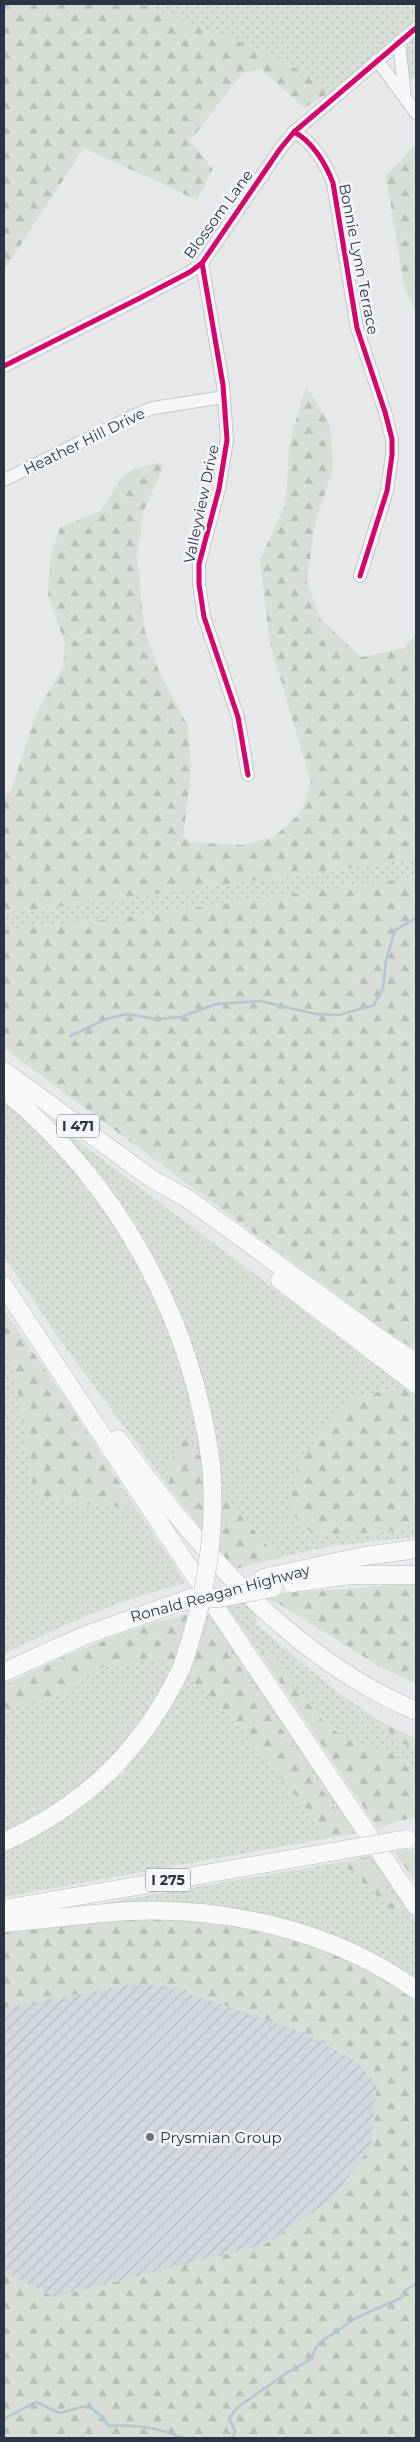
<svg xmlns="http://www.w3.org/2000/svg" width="420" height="2442" font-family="Montserrat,sans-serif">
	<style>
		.industrial { fill: url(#industrial-furrows) }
		.grass { fill: url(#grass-dots) }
		.forest { fill: url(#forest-firs) }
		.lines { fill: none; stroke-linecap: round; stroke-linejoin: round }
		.stream { stroke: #b4c4d5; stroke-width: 2.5 }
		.minor-casing { stroke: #c4c6c8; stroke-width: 14 }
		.highway-casing { stroke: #b8bbbf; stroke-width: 19 }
		.minor { stroke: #f5f6f7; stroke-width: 12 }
		.highway { stroke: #f8f8f8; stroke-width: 18 }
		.highway-bridge-casing { stroke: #b8bbbf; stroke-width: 19; stroke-linecap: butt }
		.highway-bridge { stroke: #f8f8f8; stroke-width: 18 }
		.cycleway-casing { stroke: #f4f6f9; stroke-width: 8 }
		.cycleway { stroke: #d6006c; stroke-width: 5 }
		.poi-dot { fill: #6c737f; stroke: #f4f6f9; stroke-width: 2 }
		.labels { text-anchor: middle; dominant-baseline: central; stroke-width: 5; stroke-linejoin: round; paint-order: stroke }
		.shield { fill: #f4f6f9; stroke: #676e7b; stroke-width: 1 }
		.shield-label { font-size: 14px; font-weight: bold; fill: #2b3445 }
		.street-label { font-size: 15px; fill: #2b3445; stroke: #f4f6f9 }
		.poi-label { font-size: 15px; fill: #2b3445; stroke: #f4f6f9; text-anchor: start }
	</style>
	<defs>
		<pattern id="industrial-furrows" width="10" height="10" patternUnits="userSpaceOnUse" patternTransform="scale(1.25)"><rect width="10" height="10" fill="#d4d7dd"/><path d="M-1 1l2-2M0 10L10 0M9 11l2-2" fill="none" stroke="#b6b9bf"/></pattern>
		<pattern id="grass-dots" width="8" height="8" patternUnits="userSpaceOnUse" patternTransform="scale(1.25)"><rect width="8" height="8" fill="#d6ded6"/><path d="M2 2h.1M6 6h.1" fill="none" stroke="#b8bfb9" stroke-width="1.8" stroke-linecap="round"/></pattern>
		<pattern id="forest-firs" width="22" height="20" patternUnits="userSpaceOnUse" patternTransform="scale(1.25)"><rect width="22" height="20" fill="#d6ded6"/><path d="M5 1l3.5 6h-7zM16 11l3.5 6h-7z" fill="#b8bfb9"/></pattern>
	</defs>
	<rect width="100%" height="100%" fill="#e6e8ea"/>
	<path class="industrial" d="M131,1984L168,1986L306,2033L356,2061L377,2083L371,2146L332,2200L264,2245L54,2297L4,2272V2008Z"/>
	<g class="grass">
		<path d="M140,4H416V24L333,91L273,55Z"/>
		<path d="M416,34V79L408,80L407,48Z"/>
		<path d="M416,859V877L118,918L4,930V914Z"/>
		<path d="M4,1098L85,1178L140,1259L173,1331L206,1464L184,1435L167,1470L170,1489L58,1337L4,1257Z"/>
		<path d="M47,1118L405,1387L358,1396L311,1532L354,1534L416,1529V1537L331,1546L278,1558L231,1504L219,1486L214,1425L192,1350L168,1283L135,1228Z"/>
		<path d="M4,1335L18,1392L34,1494L81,1504L136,1508L186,1583C123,1598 61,1625 4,1654Z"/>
		<path d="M241,1599L256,1616L257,1625L337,1692L380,1721L393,1737L416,1751V1774L389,1751L360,1746L327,1726L265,1650L264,1659L225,1603Z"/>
		<path d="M207,1612L243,1662L358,1834H352L218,1634L204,1621Z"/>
		<path d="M165,1659L176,1668L149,1714L101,1772L44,1815L4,1834V1713L19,1705L46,1702L70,1689L99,1668Z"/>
		<path d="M187,1676L230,1715L320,1826L323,1839L4,1897V1848L62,1820L123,1773L157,1729Z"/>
		<path d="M372,1855L416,1920V1984L337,1940L103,1907L104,1903L342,1862L396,1914L401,1909L365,1857Z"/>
	</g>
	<g class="forest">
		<path d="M4,4H140L273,55L333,91L304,108L261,69L242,73L190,141L213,169L197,200L84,148L4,270Z"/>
		<path d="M416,144V312L404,286L386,176Z"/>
		<path d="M306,386L330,424L333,467L314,529L307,582L321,620L361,657L405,648L416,634V859L4,914V798L11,791L37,712L63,667L65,643L48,595L51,554L60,527L101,511L123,476L137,468L162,462L163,467L143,513L137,555L144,627L159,671L188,726L191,774L183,837L191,842L243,845L274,837L301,812L311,783L270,643L260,560L285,505L290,441Z"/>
		<path d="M416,877V1350L394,1337L4,1048V930L118,918Z"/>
		<path d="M4,1310L67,1401L136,1508L81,1504L34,1494L18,1392L4,1335Z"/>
		<path d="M405,1387L416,1396V1529L354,1534L311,1532L290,1512L295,1473L324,1425L358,1396Z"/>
		<path d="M184,1435L206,1464L208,1537L170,1489L167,1470Z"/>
		<path d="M219,1486L231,1504L278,1558L235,1569L219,1551Z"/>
		<path d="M410,1584L416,1585V1684L379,1666L276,1602L258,1595Z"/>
		<path d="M194,1613L176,1668L165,1659L99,1668L70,1689L46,1702L19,1705L4,1713V1685C61,1657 131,1625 194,1613Z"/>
		<path d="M204,1621L218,1634L352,1834L323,1839L320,1826L230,1715L187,1676Z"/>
		<path d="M265,1650L327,1726L360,1746L389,1751L416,1774V1817L398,1821L378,1829L264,1659Z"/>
		<path d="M380,1721L416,1739V1751L393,1737Z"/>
		<path d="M416,1848V1884L395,1852Z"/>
		<path d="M365,1857L401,1909L396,1914L342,1862Z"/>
		<path d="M109,1919H203L314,1945L397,1985L416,2001V2438H4V2272L54,2297L264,2245L332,2200L371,2146L377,2083L356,2061L306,2033L168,1986L131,1984L4,2008V1928Z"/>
	</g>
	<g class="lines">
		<g class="stream">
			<path d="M70,1036L106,1019L127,1014L157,1019L181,1017L216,1004L260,1001L316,1014L339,1015L374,1005L383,988L386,960L395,930L416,918"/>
			<path d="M4,2419L36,2402L60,2413C91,2405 87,2400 109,2426C137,2424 158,2428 183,2438"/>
			<path d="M233,2438L235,2431L229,2418L238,2407L285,2374L311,2359L318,2344L356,2318L401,2298L407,2289L416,2284"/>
		</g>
		<g class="minor-casing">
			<g id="minor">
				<path d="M399,42L405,98"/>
				<path d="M377,60L416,113"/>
				<path d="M294,132C312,141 326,164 333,183L357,328L385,412L392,439V455L387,491L360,576"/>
				<path d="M202,263L223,385L227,440L219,489L199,564V584L204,617L238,717L248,775"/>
				<path d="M4,366L142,297L190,272L202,263L280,149L294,132L416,28"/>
				<path d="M4,480L137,414L153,408L224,397"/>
			</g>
		</g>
		<g class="highway-casing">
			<g id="highway">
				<path d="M4,1071L152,1179L188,1199L379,1338L416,1363"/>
				<path d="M4,1090C118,1183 192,1318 211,1464"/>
				<path d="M280,1280L416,1384"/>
				<path d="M4,1286L176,1548L416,1906"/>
				<path d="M118,1439C198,1548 289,1657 416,1711"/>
				<path d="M263,1578L364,1556L416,1549"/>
				<path d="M292,1583L351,1575H416"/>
				<path d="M4,1672L86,1635L191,1598"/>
				<path d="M4,1842C87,1804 143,1749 182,1667"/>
				<path d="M4,1909L331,1852"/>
				<path d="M4,1923C47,1920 89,1913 132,1911C230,1907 336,1932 416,1990"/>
			</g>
		</g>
		<use href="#minor" class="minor"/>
		<use href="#highway" class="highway"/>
		<g class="highway-bridge-casing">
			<g id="highway-bridge">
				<path d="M192,1598H220L272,1588"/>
				<path d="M182,1667C205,1599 217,1535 211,1464"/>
				<path d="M331,1852L406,1839"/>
			</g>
		</g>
		<use href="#highway-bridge" class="highway-bridge"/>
		<g class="cycleway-casing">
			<g id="cycleway">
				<path d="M294,132C312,141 326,164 333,183L357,328L385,412L392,439V455L387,491L360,576"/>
				<path d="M202,263L223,385L227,440L219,489L199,564V584L204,617L238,717L248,775"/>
				<path d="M4,366L142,297L190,272L202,263L280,149L294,132L416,28"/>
			</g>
		</g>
		<use href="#cycleway" class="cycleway"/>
	</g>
	<circle class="poi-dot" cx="150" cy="2137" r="5"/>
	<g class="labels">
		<g class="shield">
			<rect x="57" y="1114.5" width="42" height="23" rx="4"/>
			<rect x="145.5" y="1868.5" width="45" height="23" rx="4"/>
		</g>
		<g class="shield-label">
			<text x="78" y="1126">I 471</text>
			<text x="168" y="1880">I 275</text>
		</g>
		<g class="street-label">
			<text transform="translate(218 214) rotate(-54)">Blossom Lane</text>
			<text transform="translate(359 259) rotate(79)">Bonnie Lynn Terrace</text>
			<text transform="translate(84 441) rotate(-26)">Heather Hill Drive</text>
			<text transform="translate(201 504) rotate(-78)">Valleyview Drive</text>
			<text transform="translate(220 1593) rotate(-15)">Ronald Reagan Highway</text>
		</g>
		<g class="poi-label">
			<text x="160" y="2137">Prysmian Group</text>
		</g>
	</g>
	<rect width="420" height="2442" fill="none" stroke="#2b3445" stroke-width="10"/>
</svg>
